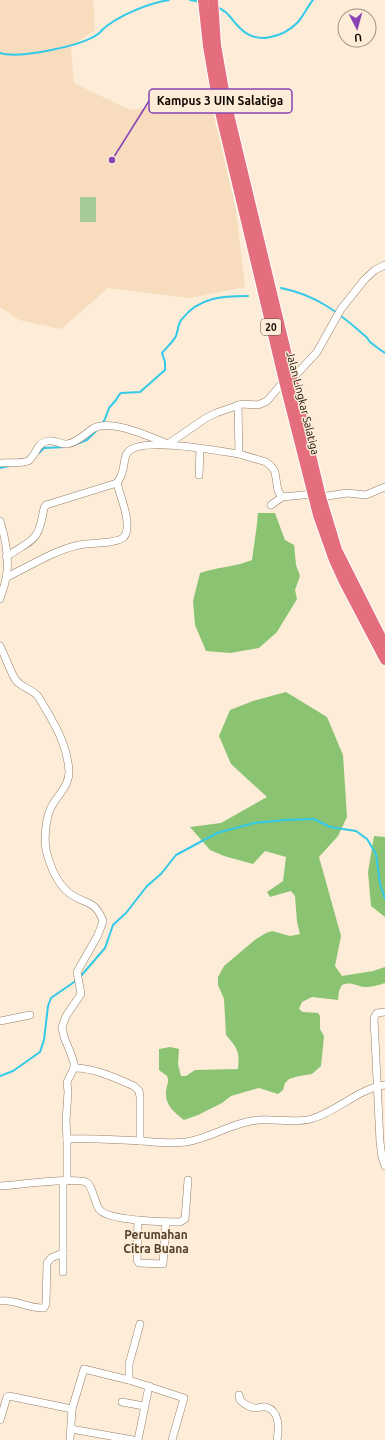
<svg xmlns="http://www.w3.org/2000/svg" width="385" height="1440" font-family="Ubuntu,sans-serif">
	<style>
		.built { fill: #f7ddbd }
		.green { fill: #a7ca99 }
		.forest { fill: #8ac472 }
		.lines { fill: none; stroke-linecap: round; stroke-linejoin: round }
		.stream { stroke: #33c9e8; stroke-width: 2 }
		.minor-casing { stroke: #927f68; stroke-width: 8 }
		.highway-casing { stroke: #fff; stroke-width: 12 }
		.minor { stroke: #fff; stroke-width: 7 }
		.highway { stroke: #e46e7d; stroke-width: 10 }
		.labels { text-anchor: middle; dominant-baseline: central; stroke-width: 3; stroke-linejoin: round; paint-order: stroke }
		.shield { fill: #fdecd7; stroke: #584e43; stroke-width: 1 }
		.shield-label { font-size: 10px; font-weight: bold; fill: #110a04 }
		.street-label { font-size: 11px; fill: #110a04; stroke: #fdecd7 }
		.neighbourhood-label { font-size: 12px; font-weight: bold; fill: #52412c; stroke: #fdecd7 }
		.leader { fill: none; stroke: #8843b7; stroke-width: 1.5 }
		.callout-dot { fill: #8843b7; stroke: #fdecd7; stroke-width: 1.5 }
		.callout { fill: #fdecd7; stroke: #8843b7; stroke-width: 1.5 }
		.callout-label { font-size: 12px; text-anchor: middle; font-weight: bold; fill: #110a04 }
	</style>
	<rect width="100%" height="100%" fill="#fdecd7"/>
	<path class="built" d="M0,0H93L95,30L71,46L74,83L130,110L210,99L236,210L245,287L189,298L108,288L61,329L19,320L0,307Z"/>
	<rect class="green" x="80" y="197" width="16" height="25"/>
	<g class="forest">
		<path d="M258,513H275L285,540L294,545L296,565L300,576L295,590L297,599L277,632L259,648L230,653L206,651L195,625L193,601L200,573C217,567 235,567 252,560C254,544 257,528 258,513Z"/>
		<path d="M286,692L327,717L343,755L347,817L338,836L319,857L341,936L335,966L342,976L373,971L385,967V983C379,985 372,987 365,987C355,986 352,981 342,985L339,991L338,1000L312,997L302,1002L299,1009L303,1012L318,1013L320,1016V1029L324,1036L321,1066L312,1074L299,1076L289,1079L285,1083L283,1090L278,1094L259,1088L248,1091L231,1096L222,1103L198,1115L184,1120C174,1112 165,1105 166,1092C166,1087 170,1081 167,1076C165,1074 161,1072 159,1070V1049L170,1047L179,1049L178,1064L181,1076H186L195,1070L238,1069C240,1051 237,1048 226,1035L224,999L218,985V977L224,966L256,939L266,933L272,931L290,936L300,934L297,922L295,896L291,891L270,897L267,892L283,881L286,857L265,851L253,864L224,856L210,850L190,827L221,823L267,797L231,764L219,736L230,710L253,701Z"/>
		<path d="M374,836L385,837V917L371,906L368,872Z"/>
	</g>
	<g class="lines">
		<g class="stream">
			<path d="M190,0L201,2"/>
			<path d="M216,7C228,10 232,21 241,29C257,45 283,37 297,23C303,17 307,7 313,0"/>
			<path d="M0,53C19,59 82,46 98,34C100,33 101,31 102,30C117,16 149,3 169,0"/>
			<path d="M281,288C316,295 338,312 364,335C367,337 368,339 370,342C375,346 380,350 385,353"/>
			<path d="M102,424L105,419L109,408L116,400L119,395L121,393L140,392L165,370V362L162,353C166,348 173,342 176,336C178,331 178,323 182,319C199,297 223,296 248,296"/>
			<path d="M71,446L87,440L98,429"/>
			<path d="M39,453L44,448L65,447"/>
			<path d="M0,468L9,466"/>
			<path d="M80,977L105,948L113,925L126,913L147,886L161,874L176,855L217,833L254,823L285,820L314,819L330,827L356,831L367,839L376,854L380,884L385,899"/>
			<path d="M0,1076L13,1071L40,1052L44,1040L48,1006L51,998L77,980"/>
		</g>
		<g class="minor-casing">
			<g id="minor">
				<path d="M239,454L266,462L271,466L275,472L278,491L282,497"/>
				<path d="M0,463C8,462 20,464 28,461C36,456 36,444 47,441C55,439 60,445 67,444C77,443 86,433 94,428C112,419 150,437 168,444L206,418L216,413L242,404L258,405L267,401L284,381L292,379L317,352L341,309L365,279L375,270L385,265"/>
				<path d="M199,475L200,449"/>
				<path d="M321,497L347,493L366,495L385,487"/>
				<path d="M271,505L282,497L313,494"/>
				<path d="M0,521C5,536 10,561 6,578C5,585 2,592 0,599"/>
				<path d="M6,557C33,538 38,544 44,508L46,505L117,483C119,480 121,477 122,473C125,466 123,458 128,452C141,436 218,451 239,454L238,405"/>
				<path d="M7,577C32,565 57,548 85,544C93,543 119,543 124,537C133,525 120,496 117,483"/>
				<path d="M0,646C5,656 9,668 15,679C19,686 31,689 37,695C41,700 44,707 48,713C59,732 68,750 69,772C69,785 59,794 53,804C45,816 43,844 48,857C52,871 60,887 72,895C87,905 95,900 103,921L98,935L77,972L81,994L66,1016L62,1027L64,1037L71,1054L74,1063V1068L67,1082L68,1092L66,1121L67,1139"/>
				<path d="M385,1012L377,1013L374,1018L380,1142L382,1157L385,1166"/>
				<path d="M0,1021L30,1015"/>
				<path d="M74,1068C95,1068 115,1078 134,1086L139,1091L140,1097V1141"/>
				<path d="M67,1181V1139C92,1138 116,1140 141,1141C156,1142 171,1144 186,1142C211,1138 233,1122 259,1120C274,1119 297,1123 311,1119C337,1112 357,1089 385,1085"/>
				<path d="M0,1186C17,1185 73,1177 86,1182C92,1185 95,1203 99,1209C107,1221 165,1222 180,1222L185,1219L188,1180"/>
				<path d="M138,1220L137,1260L139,1263L163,1264L166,1222"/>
				<path d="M63,1272V1181"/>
				<path d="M0,1301C15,1299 29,1309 44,1308L46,1304L47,1263L51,1258L63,1253"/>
				<path d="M140,1324L129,1364V1380L184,1398L172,1440"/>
				<path d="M239,1395L240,1400C245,1405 250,1408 257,1408C260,1407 263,1406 266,1407C280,1411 279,1429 277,1440"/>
				<path d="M122,1402L144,1406"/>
				<path d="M0,1420L7,1397L9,1396L72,1409"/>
				<path d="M71,1429L133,1440"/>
				<path d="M70,1440L72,1409L84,1369L129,1380"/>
				<path d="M138,1440L149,1386"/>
			</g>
		</g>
		<g class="highway-casing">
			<g id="highway">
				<path d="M203,0L208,46L217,99L284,381L318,515L334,560L344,582L385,660"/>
				<path d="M213,0L216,45L226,102L321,497L337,550L385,645"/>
			</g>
		</g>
		<use href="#minor" class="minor"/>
		<use href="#highway" class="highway"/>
	</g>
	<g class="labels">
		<rect class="shield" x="261" y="319" width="20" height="16" rx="3"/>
		<g class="shield-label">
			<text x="271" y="327">20</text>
		</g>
		<g class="street-label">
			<text transform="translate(303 403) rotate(76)">Jalan Lingkar Salatiga</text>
		</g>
		<g class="neighbourhood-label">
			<text x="156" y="1234">Perumahan<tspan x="156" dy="14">Citra Buana</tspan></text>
		</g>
	</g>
	<path class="leader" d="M112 160L149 101"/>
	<circle class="callout-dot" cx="112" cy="160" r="4"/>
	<rect class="callout" x="149" y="89" width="143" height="24" rx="4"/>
	<g class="callout-label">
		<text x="220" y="105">Kampus 3 UIN Salatiga</text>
	</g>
	<g transform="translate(357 28) rotate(174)"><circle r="19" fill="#fdecd7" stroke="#9f9283"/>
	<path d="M0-3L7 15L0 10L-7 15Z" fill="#8843b7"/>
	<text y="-6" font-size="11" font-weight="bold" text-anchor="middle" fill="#110a04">U</text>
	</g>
</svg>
